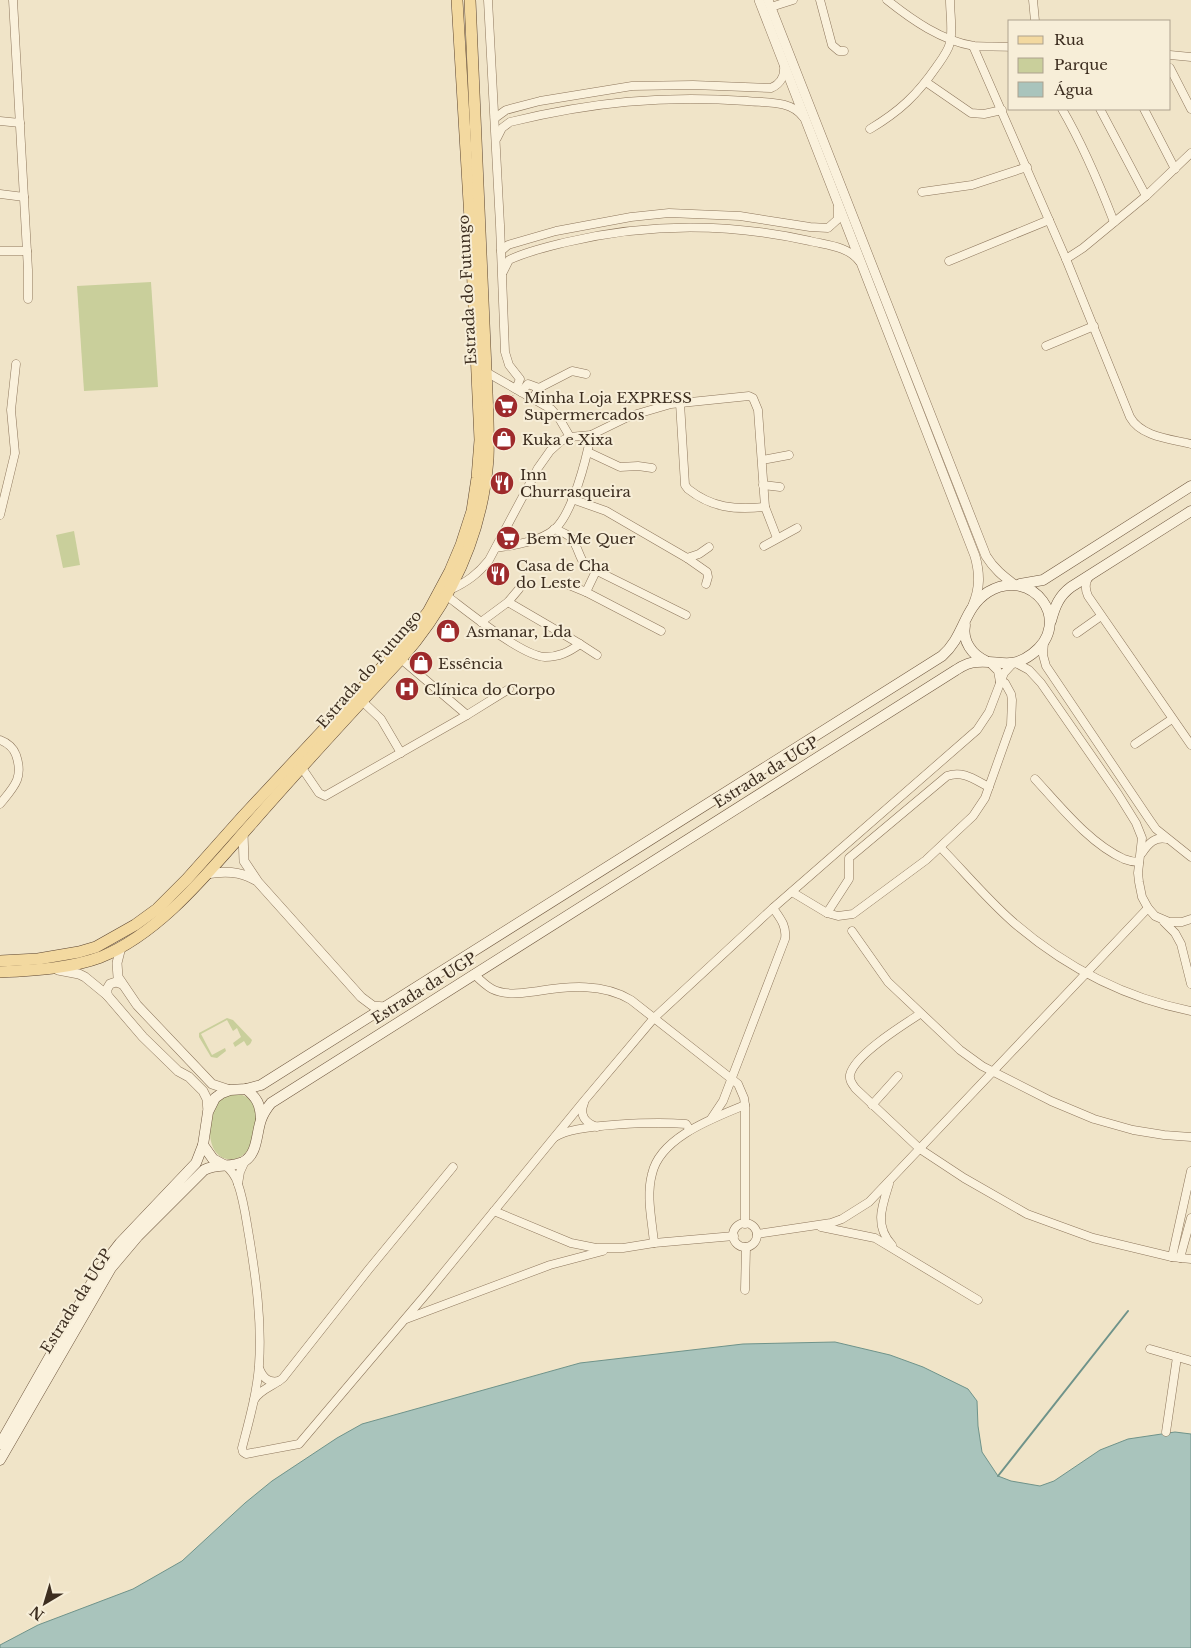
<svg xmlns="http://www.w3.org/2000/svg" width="1191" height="1648" font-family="'Libre Baskerville',serif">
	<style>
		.green { fill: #c9cf9b }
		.water { fill: #a9c4bc; stroke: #6f938a }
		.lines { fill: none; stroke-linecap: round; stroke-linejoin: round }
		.stream { stroke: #6f938a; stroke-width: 2 }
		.minor-casing { stroke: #8d765c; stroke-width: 9 }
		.tertiary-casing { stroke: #8d765c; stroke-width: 10 }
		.secondary-casing { stroke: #6f573f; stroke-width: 11 }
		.primary-casing { stroke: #5b4430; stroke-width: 12 }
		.minor { stroke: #faf1dc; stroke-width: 8 }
		.tertiary { stroke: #faf1dc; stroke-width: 9 }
		.secondary { stroke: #faf1dc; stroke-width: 10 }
		.primary { stroke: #f3d9a0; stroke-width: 11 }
		.labels { text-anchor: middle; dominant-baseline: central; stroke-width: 4; stroke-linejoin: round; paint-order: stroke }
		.street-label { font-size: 15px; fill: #3d2e20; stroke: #f7eed8 }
		.poi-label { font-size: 15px; fill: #3d2e20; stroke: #f7eed8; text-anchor: start }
	</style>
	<rect width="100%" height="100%" fill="#f0e4c8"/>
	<g class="green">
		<path d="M151,282L158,387L84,391L77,286Z"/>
		<path d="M74,531L80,565L63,568L56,535Z"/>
		<path d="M227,1018L233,1020L252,1040C251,1043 250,1045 247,1046L244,1041L235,1047L233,1043L241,1037L237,1028L233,1031L227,1020L201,1034L212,1055L225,1048L226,1051L217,1058L211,1057L199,1037V1033Z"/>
		<path d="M236,1093C241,1094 246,1096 250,1100C263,1115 255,1164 227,1159C202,1154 208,1107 222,1097C225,1094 232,1094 236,1093Z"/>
	</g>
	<path class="water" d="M835,1342L890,1355L923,1367L968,1389L977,1401L978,1426L982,1452L998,1476L1011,1481L1040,1486L1054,1481L1100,1450L1128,1439L1175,1432L1191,1434V1648H0V1645L38,1625L133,1589L182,1561L245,1503L272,1481L337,1438L362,1424L580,1363L743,1344Z"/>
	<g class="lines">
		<path class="stream" d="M998,1476L1128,1311"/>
		<g class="minor-casing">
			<g id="minor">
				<path d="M13,0L28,270V299"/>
				<path d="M488,0L500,225L505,352L509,365L520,379L516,389"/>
				<path d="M820,0L832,45L839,51H844"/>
				<path d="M887,0C912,20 942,41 974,46C986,47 998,46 1010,47"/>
				<path d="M1033,0L1035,21"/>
				<path d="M771,7L793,0"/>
				<path d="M973,46L1066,259L1130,417C1141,437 1171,439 1191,444"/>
				<path d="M1170,55L1191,57"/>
				<path d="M1170,68L1191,109"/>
				<path d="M926,82L971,113L984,114L1002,110"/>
				<path d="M1062,109C1083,145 1099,183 1114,222"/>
				<path d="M1100,109L1146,196"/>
				<path d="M1144,109L1175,169"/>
				<path d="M495,118L506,110L540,101L632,86L693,85L771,88C781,84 785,75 784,65"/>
				<path d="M0,121L20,123"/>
				<path d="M870,129C900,111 917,95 937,66C942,59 948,51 950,43C953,29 950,14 950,0"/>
				<path d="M497,138L502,128L510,122C592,102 663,95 747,101C766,103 791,100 803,117"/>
				<path d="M922,192L972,185L1027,167"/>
				<path d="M0,194L24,197"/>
				<path d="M0,251H27"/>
				<path d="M501,251L508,245L556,231L631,217L669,213L740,216L810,227L828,228L838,219V207"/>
				<path d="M1066,259L1083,248L1146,196L1191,153"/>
				<path d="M949,261L1049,220"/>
				<path d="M503,272L509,260C528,251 547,247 567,242C647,223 730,223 810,241C826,245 848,246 859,261"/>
				<path d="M1046,346L1094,326"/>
				<path d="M486,372L551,409L559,418L570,437"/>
				<path d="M521,392L528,384L539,388"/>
				<path d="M533,398L539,388L572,371L586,374"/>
				<path d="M680,403L685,485L688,489C712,508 735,510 765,507"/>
				<path d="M588,452L620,467L638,466L652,468"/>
				<path d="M762,460L789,455"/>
				<path d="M763,485L780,487"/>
				<path d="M572,499L606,511L687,558L699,554L709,547"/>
				<path d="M0,515L15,453L11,410L16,364"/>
				<path d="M554,529C560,531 568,534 572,539C578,547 579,557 585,565L686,615"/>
				<path d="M764,546L797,528"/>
				<path d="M496,548C515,545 539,542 555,529C573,512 586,460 591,435"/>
				<path d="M687,558L707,572L708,577L706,584"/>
				<path d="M596,571L586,592L661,631"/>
				<path d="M1090,576C1084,582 1085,589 1088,596L1191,745"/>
				<path d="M569,585L586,592"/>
				<path d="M450,590C467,582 478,574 489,560L538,468L550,451L561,441L570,437L591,435L630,416L671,404L749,396L753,398L758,410L765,507L777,538"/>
				<path d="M447,596C467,611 522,656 545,657C559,657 569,652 580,644L508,602"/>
				<path d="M481,622L508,602L519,589"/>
				<path d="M1077,633L1101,616"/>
				<path d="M1044,642L1043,655L1046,666L1149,819L1156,829L1191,857"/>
				<path d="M580,644L597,655"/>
				<path d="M401,659L467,715"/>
				<path d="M989,662L998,671L1000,682"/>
				<path d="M362,701L381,719L401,753"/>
				<path d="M0,740C8,743 13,747 16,755C24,778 14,787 0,804"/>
				<path d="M1135,744L1172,719"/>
				<path d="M302,768L319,793L325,796L467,715L509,689"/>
				<path d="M1035,779C1060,806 1090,844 1124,859C1129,861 1135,862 1139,862"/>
				<path d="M944,851C967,875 988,900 1013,922C1064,966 1125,998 1191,1011"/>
				<path d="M1142,853C1148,844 1155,836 1167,839"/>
				<path d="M792,892L827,913L838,916L853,914L926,860L973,816L985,798L1011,725L1012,700L1011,694L1005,683L1000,682"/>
				<path d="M827,913L849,879V858L947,776C963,770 975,780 989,787"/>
				<path d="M1164,922L1175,933L1181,944L1191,984"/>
				<path d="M852,931L888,982L960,1050L982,1066L1051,1101L1094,1119L1133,1130L1164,1135L1191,1137"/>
				<path d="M474,974C480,980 485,985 492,989C506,996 523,993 538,991C569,986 603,983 631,1000L738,1084L744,1098L745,1105V1224"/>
				<path d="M920,1014C903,1025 854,1055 850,1075C849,1081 853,1085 856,1089L920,1149L964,1178L1027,1214L1093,1238L1172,1257L1191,1259"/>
				<path d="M584,1103C579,1115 585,1123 597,1127"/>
				<path d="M872,1105L898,1076"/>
				<path d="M711,1119L723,1101L785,939C787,926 780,918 773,908"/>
				<path d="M555,1137C576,1123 659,1122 686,1124L690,1130"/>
				<path d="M225,1165C231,1170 236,1177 238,1184C244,1201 246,1219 249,1236C256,1278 262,1322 259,1365C257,1393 249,1421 242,1448L243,1452L246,1454L299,1444L427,1293L584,1101L654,1018L773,908L977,730L989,712L1004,673L1014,662L1029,670L1041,683L1118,794L1136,823L1142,838L1138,873L1139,882L1142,897L1148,908L1155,916L1169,922H1182L1191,919"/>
				<path d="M238,1184L240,1172L245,1161"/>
				<path d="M889,1184C882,1206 874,1226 892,1245"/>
				<path d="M494,1211L571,1243L596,1248H623L654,1243L734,1236"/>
				<circle cx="745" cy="1235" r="12"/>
				<path d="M821,1227L875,1238L978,1300"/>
				<path d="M757,1234L831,1223L842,1219L869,1202L1148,908"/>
				<path d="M654,1243C652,1220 646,1196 652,1174C660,1137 714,1118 745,1105"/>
				<path d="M1172,1257L1191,1171"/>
				<path d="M1180,1258L1191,1218"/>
				<path d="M745,1290L746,1247"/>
				<path d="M406,1319L550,1265L603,1251"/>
				<path d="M1150,1349L1191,1361"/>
				<path d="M259,1368C263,1378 268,1383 279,1381"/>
				<path d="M254,1400C260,1389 274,1386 283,1378L369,1269L453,1167"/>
				<path d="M1166,1432L1177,1357"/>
			</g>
		</g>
		<g class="tertiary-casing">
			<g id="tertiary">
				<path d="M759,0L975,556C980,574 980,588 973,605"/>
				<path d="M768,0L986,556C994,569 1003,576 1015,585"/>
				<path d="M243,833L244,861L258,882L361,997L373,1006L385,1007"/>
				<path d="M206,874C224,871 240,871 255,880"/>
				<path d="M121,947L117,963L118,977L137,1005L212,1084L230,1090"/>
				<path d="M58,970L79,974L85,977L107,995L143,1037L178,1071L189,1077L203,1091L207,1099L208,1112"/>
				<path d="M107,995V989L110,984L116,982L122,984"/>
			</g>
		</g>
		<g class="secondary-casing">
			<g id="secondary">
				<path d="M1020,584L1043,580L1191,486"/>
				<path d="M1051,621C1055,606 1059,596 1071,587L1191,511"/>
				<path d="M965,625C962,641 972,655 986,661"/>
				<path d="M246,1089C257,1098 260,1104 261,1118"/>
				<path d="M203,1145L213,1159L224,1165"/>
				<path d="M0,1444L99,1270L120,1243L196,1163L203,1145L208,1112L215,1098L222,1093L230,1090L246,1089L261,1085L942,656C965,636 963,608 988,592C1032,565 1075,622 1032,654C1011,670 999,660 977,662C969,662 962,666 956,670L271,1103C267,1108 263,1114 261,1120C256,1134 258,1154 243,1162C231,1168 218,1163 204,1170L138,1236L111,1268L0,1460"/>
			</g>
		</g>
		<g class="primary-casing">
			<g id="primary">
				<path d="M0,961L38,959L79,952L96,947L135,925L157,909L187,879L244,815L396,652L428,612L450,571L461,545L472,511L477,478L480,440L470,219L457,0"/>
				<path d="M0,972C34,970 68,969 101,957C162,932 210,870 253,822C301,767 351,713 401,659C451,602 482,536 488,459C489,437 488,415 487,393L470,0"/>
			</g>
		</g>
		<use href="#minor" class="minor"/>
		<use href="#tertiary" class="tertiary"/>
		<use href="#secondary" class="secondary"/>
		<use href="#primary" class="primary"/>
	</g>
	<defs>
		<g id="supermarket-disc" transform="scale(1.25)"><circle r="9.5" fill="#9e2a2b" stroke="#f7eed8"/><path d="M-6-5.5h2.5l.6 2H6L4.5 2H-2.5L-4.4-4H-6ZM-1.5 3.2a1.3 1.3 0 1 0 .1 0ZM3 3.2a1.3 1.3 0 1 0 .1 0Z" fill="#fff"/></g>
		<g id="shop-disc" transform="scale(1.25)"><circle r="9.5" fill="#9e2a2b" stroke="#f7eed8"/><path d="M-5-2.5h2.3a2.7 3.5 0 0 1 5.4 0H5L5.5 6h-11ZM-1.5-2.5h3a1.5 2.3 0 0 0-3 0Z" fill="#fff"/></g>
		<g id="restaurant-disc" transform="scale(1.25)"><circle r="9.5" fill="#9e2a2b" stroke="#f7eed8"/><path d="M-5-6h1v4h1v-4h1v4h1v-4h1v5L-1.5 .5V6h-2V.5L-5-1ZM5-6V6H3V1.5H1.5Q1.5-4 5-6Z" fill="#fff"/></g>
		<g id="hospital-disc" transform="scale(1.25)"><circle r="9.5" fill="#9e2a2b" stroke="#f7eed8"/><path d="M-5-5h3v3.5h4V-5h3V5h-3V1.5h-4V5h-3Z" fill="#fff"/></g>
	</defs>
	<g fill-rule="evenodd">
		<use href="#supermarket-disc" x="506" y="406"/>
		<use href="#shop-disc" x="504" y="439"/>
		<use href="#restaurant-disc" x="502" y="483"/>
		<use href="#supermarket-disc" x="508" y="538"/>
		<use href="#restaurant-disc" x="498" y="574"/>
		<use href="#shop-disc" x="448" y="631"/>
		<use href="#shop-disc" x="421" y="663"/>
		<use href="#hospital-disc" x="407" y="689"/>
	</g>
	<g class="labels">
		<g class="street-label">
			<text transform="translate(467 290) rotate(-93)">Estrada do Futungo</text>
			<text transform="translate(369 669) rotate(-49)">Estrada do Futungo</text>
			<text transform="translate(766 772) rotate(-32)">Estrada da UGP</text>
			<text transform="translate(424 988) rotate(-32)">Estrada da UGP</text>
			<text transform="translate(76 1301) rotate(-58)">Estrada da UGP</text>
		</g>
		<g class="poi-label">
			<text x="524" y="397">Minha Loja EXPRESS<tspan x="524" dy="17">Supermercados</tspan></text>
			<text x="522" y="439">Kuka e Xixa</text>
			<text x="520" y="474">Inn<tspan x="520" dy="17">Churrasqueira</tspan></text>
			<text x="526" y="538">Bem Me Quer</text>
			<text x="516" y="565">Casa de Cha<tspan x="516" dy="17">do Leste</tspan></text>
			<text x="466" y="631">Asmanar, Lda</text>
			<text x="438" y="663">Essência</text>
			<text x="424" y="689">Clínica do Corpo</text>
		</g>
	</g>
	<rect x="1008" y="20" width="162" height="90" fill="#f7eed8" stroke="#ada18e"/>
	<rect x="1018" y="36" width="25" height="8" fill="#f3d9a0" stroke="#ada18e"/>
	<text x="1054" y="45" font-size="15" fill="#3d2e20">Rua</text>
	<rect x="1018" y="58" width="25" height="15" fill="#c9cf9b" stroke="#ada18e"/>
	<text x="1054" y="70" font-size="15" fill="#3d2e20">Parque</text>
	<rect x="1018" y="82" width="25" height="15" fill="#a9c4bc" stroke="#ada18e"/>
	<text x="1054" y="95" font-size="15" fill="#3d2e20">Água</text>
	<g transform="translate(45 1603) rotate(218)" stroke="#f7eed8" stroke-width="4" paint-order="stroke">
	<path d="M0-4L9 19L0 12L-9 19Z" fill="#3d2e20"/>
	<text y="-8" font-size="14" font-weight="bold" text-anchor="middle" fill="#3d2e20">N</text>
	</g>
</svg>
